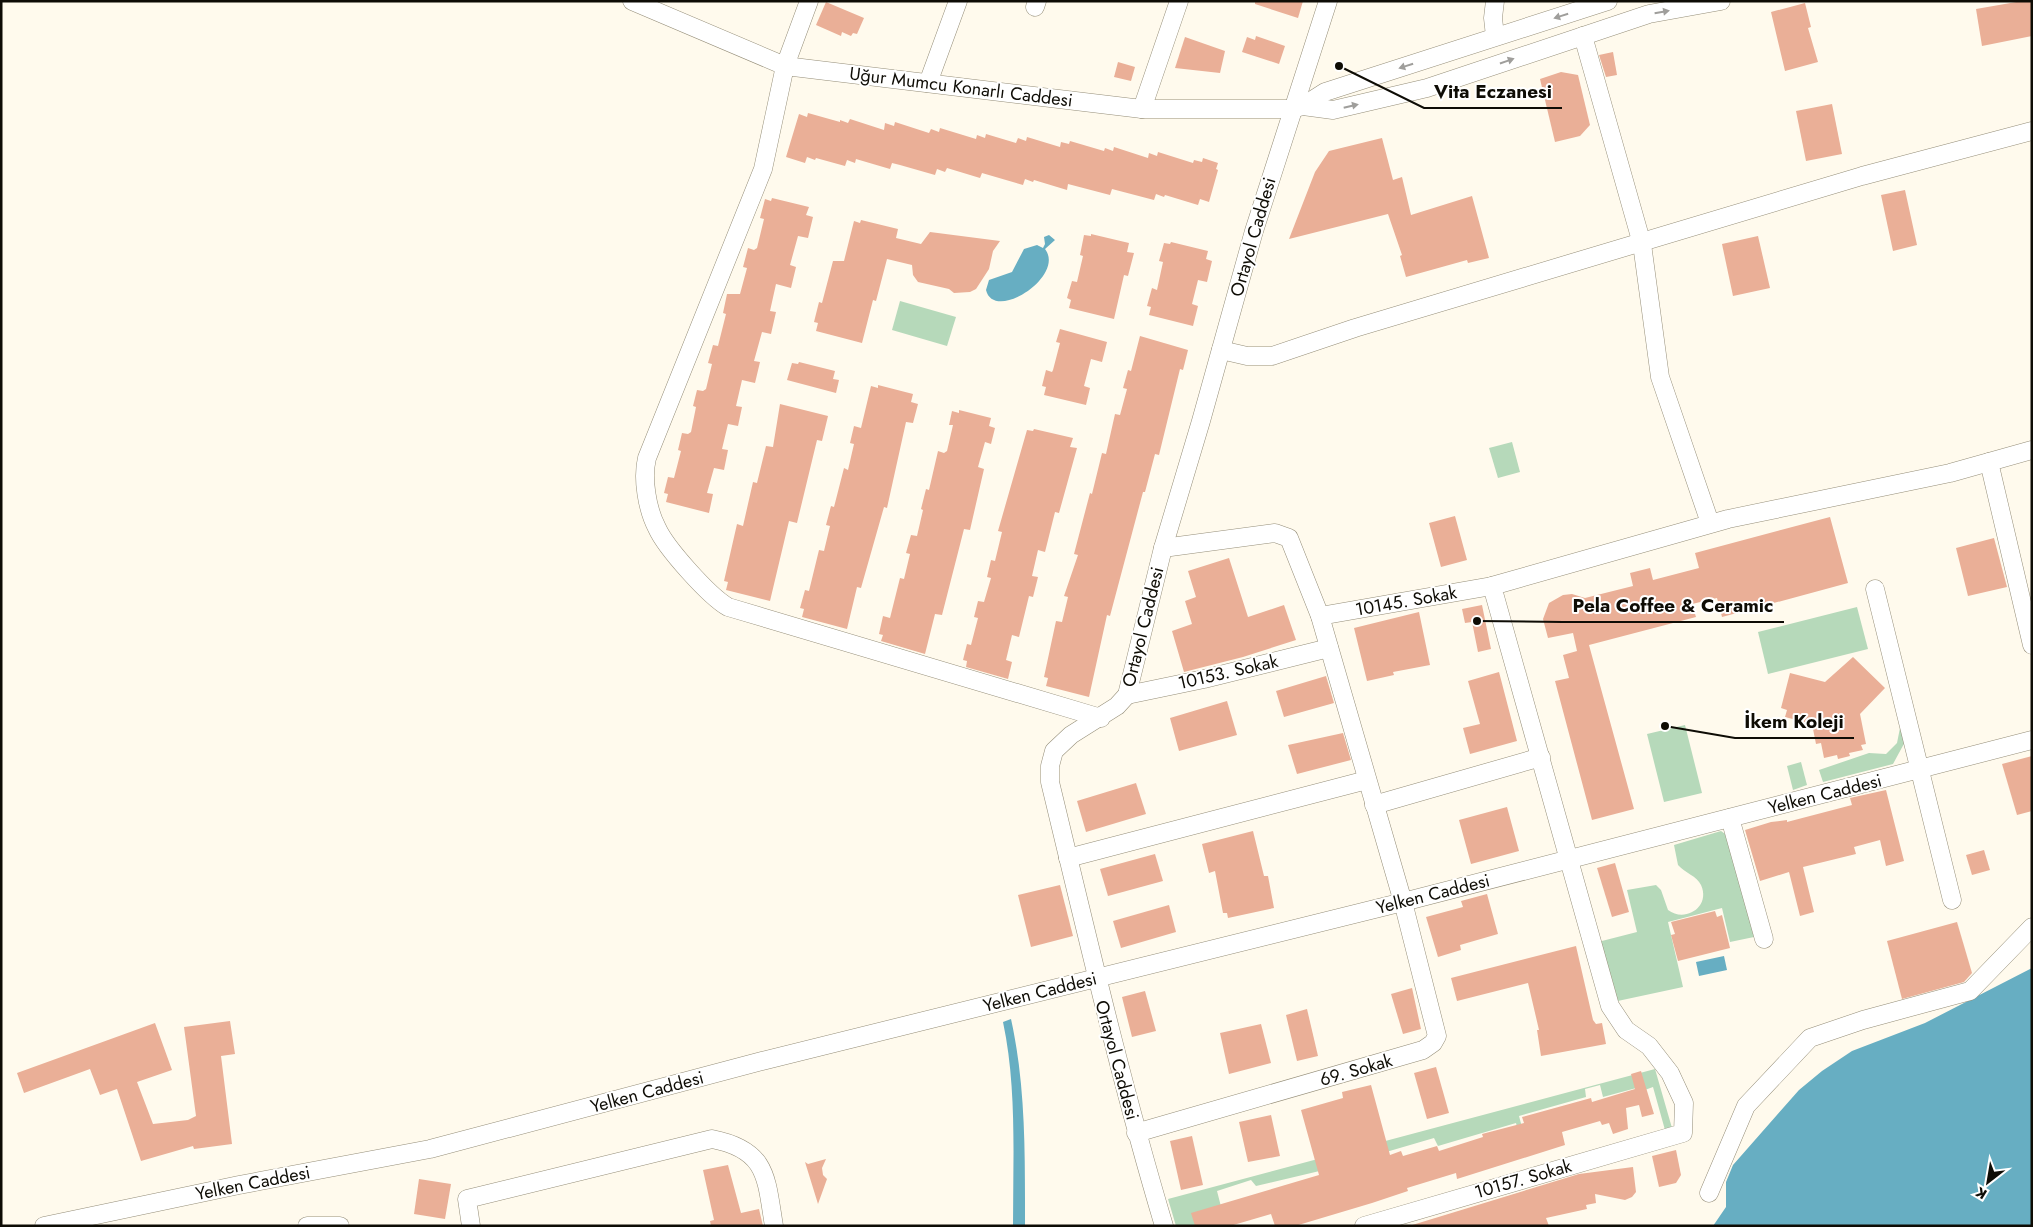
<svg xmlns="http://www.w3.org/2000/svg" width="2033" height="1227" font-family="Jost,sans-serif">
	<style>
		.green { fill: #b6d9ba }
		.water { fill: #67aec2 }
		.building { fill: #eaaf97 }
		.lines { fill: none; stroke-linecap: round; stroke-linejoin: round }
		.minor-casing { stroke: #958e79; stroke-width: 19 }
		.minor { stroke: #fff; stroke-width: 18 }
		.oneway { fill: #9f9e9b }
		.labels { text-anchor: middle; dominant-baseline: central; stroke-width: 4; stroke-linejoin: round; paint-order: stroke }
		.street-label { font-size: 18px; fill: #0e0c05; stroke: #fff }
		.leader { fill: none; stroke: #0e0c05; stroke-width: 2 }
		.callout-dot { fill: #0e0c05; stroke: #fff; stroke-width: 2 }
		.callout-label { font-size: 19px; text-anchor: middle; font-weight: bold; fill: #0e0c05; stroke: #fff; stroke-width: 4; stroke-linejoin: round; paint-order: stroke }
	</style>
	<rect width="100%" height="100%" fill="#fffaed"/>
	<g class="green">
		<path d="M900,301L956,317L947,346L892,330Z"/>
		<path d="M1512,442L1520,472L1498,478L1489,448Z"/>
		<path d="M1857,607L1868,649L1768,674L1758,632Z"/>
		<path d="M1685,725L1702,793L1664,802L1647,734Z"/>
		<path d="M1902,727L1906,740L1893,764L1823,782L1819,770L1869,753L1886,754L1897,743L1900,728Z"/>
		<path d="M1801,762L1807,785L1793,790L1787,766Z"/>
		<path d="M1721,831L1728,836L1754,937L1730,942L1722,908L1668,922L1683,987L1613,1002L1598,942L1637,932L1627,890L1656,885L1661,890L1668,910C1685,923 1711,907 1701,885C1697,876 1685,873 1678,865L1674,845Z"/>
		<path d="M1655,1069L1672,1128L1665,1130L1653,1087L1642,1091L1640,1087L1603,1097L1600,1085L1585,1089L1586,1097L1519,1116L1529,1154L1524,1156L1516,1123L1438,1146L1434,1138L1328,1169L1256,1186L1251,1180L1217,1191L1226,1226H1176L1168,1199Z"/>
	</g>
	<g class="water">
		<path d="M1049,235L1055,240L1045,249C1066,276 994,323 986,290L989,280L1012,272L1024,249L1037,245L1043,248L1045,244L1044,237Z"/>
		<path d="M1724,956L1727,970L1699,976L1696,962Z"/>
		<path d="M2032,968V1226H1713L1726,1207V1182L1733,1165L1799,1090L1822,1071L1852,1051L1925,1023Z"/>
		<path d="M1011,1019C1026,1087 1025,1156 1025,1226H1013C1013,1158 1017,1088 1003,1022Z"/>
	</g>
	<g class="building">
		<path d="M1255,1H1303L1298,18L1255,4Z"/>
		<path d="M2022,1H2032V36L1982,46L1976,9Z"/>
		<path d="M826,2L864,18L857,34L853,33L851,36L842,32L841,36L816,25Z"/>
		<path d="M1805,3L1811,27L1808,28L1818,62L1785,71L1771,12Z"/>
		<path d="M1256,36L1285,46L1279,64L1242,52L1247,37L1255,40Z"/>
		<path d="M1185,37L1225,51L1220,73L1175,68Z"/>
		<path d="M1613,52L1617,75L1606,77L1599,55Z"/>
		<path d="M1118,62L1135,67L1131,81L1114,77Z"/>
		<path d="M1561,72L1578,75L1590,125L1580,136L1555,142L1540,79Z"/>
		<path d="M1832,104L1842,154L1806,161L1796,111Z"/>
		<path d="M808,113L840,122V120L848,123L850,119L884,130L885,123L894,126L895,122L929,133L931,129L939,132L940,128L976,139L977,135L985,138L986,134L1016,143L1018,138L1026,141L1027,137L1060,147L1061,142L1069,144L1070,141L1104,151L1105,148L1113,151L1114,147L1148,158L1149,153L1157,156L1158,152L1193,163L1194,160L1202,162L1203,158L1218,163L1216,169L1218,170L1209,202L1200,199L1198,205L1165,195L1164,197L1156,194L1154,200L1112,189L1110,195L1068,184L1067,190L1034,180L1033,182L1025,179L1023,185L982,173L980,178L947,168L945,172L937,169L935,175L900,165L892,163L890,169L856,159L855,163L847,160L845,166L816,158L815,160L807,157L805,163L786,157L799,114L807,117Z"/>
		<path d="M1382,138L1393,180L1402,177L1411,215L1472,196L1489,258L1468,263L1467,260L1406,277L1400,256L1402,255L1388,214L1289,239L1315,172L1329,151Z"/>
		<path d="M1905,190L1917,245L1893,251L1881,195Z"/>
		<path d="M772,198L809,207L806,215L813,217L808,238L798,236L790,265L796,267L791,288L776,284L770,311L776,312L771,334L762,332L754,361L760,362L755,383L742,380L736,406L742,407L738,426L728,424L722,449L728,450L724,470L714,468L707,493L713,494L709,513L666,502L668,494L664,493L668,477L674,478L681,451L678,450L682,433L688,434L691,432L696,407L693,406L697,390L703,391L706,389L712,364L708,363L713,345L718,346L726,314L723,313L727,294H740L747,268L743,267L748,248L754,250L757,248L764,219L760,218L765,199L771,201Z"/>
		<path d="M861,220L898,229L896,238L921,244L930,232L1000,241L993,251L989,269L976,289L970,292L954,293L949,289L918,282L913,275L912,265L887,259L876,301L873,300L862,343L816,331L818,323L814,322L819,302L822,303L833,261H844L854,221L860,223Z"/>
		<path d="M1091,234L1129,243L1127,252L1134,253L1128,276L1124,275L1114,319L1069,308L1071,300L1067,298L1072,281L1077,282L1083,256L1080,255L1084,235L1091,236Z"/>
		<path d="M1758,236L1770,288L1733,296L1722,244Z"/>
		<path d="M1171,242L1208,251L1206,259L1212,261L1207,282L1198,280L1192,304L1198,306L1193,326L1149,315L1151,307L1147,306L1152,288L1157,290L1163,262L1159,261L1164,243L1170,244Z"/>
		<path d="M1060,329L1107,342L1102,362L1091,359L1084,386L1090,388L1086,405L1044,395L1046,387L1042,386L1046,370L1052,372L1053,370L1060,343L1056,342Z"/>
		<path d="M1140,336L1188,350L1183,370L1180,369L1159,455L1155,454L1145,492H1143L1110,616L1107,615L1089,697L1046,686L1048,678L1044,677L1056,621L1062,622L1068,597L1064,596L1078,555L1074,554L1090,493L1092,494L1102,453L1106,454L1115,414L1120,415L1127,389L1123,388L1128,370L1131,371Z"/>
		<path d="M799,362L835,371L833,379L839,380L836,393L787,380L792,363L798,364Z"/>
		<path d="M878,385L913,394L911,402L918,404L913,423L906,422L887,508L884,507L861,588L857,587L847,629L802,617L804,609L800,608L805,590L809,591L819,550L824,551L830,526L826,525L831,506L834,507L844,468L848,470L854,444L850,443L854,426L861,428L871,386L878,388Z"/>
		<path d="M780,404L828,416L822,441L817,440L797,523L789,521L770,601L726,590L728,582L724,581L737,524L743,526L753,482L757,483L766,446L773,447Z"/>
		<path d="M959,410L991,418L989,426L995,428L991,444L985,442L978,467L984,469L970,530L964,529L942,615L935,614L925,654L881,641L883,635L879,634L883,616L890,618L900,578L904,579L910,554L906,553L911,535L917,536L923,510L921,509L926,489L929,490L938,451L944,453L947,451L953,425H949L952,411L959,413Z"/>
		<path d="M1034,429L1073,438L1070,447L1077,448L1059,513L1055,512L1045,552L1038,550L1032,576L1038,577L1033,597L1029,596L1019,637L1012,635L1006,660L1012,662L1008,679L966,667L967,661L963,660L967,644L971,645L978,618L974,617L978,601L984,602L991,578L987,577L991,560L995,561L1002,532L998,531L1027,430L1033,431Z"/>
		<path d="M1455,516L1467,560L1441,567L1429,523Z"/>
		<path d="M1830,517L1848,583L1722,617L1717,598L1692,604L1696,617L1589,645L1634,809L1592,820L1555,681L1569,678L1563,655L1577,651L1573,633L1548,638L1543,619L1549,603L1563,595L1572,594L1585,598L1633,586L1630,573L1650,568L1653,580L1699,568L1695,553Z"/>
		<path d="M1994,538L2007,587L1968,596L1956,548Z"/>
		<path d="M1229,558L1248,617L1284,605L1296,640L1243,657L1184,672L1172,631L1192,624L1185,601L1196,597L1188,571Z"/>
		<path d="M1482,605L1491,649L1478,652L1472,622L1465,623L1462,609Z"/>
		<path d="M1419,612L1430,665L1393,672L1394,675L1367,681L1354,628Z"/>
		<path d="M1853,657L1885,688L1860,714L1866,744L1861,745L1863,750L1849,753L1850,756L1838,759L1837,755L1824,758L1821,743L1816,744L1812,724L1785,717L1787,710L1781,708L1790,673L1825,682Z"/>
		<path d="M1499,672L1517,741L1470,754L1463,728L1480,724L1468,681Z"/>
		<path d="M1326,676L1334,703L1284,717L1276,691Z"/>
		<path d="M1227,701L1237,735L1179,751L1170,718Z"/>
		<path d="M1343,733L1351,760L1297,774L1288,745Z"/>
		<path d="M2032,756V811L2017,815L2002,764Z"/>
		<path d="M1136,783L1146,814L1086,832L1077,801Z"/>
		<path d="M1886,790L1904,861L1886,866L1880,840L1854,847L1856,854L1803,867L1814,912L1800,916L1789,872L1760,881L1745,830L1771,822L1787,820V822L1852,805L1850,798Z"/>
		<path d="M1507,807L1519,851L1471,864L1459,820Z"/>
		<path d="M1253,831L1264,876H1268L1274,908L1228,918L1227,913H1223L1215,871L1209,873L1202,844Z"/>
		<path d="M1984,850L1990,870L1972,875L1966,855Z"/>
		<path d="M1155,854L1163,881L1108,896L1100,869Z"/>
		<path d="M1615,863L1629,912L1612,917L1597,868Z"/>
		<path d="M1060,885L1073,936L1031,947L1018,895Z"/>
		<path d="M1487,894L1498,934L1460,945L1461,950L1438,957L1426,917L1463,907L1461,901Z"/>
		<path d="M1169,905L1176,932L1121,948L1113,921Z"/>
		<path d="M1715,911L1717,917L1722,915L1730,948L1678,961L1671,935L1675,934L1671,922Z"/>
		<path d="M1957,922L1972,973L1964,982L1902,999L1887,941Z"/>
		<path d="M1576,946L1593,1020L1596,1024L1602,1023L1606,1044L1541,1056L1537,1030H1539L1528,983L1457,1001L1451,978Z"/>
		<path d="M1412,988L1421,1029L1403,1034L1391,994Z"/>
		<path d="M1145,991L1156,1031L1132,1037L1122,997Z"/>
		<path d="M1307,1009L1318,1056L1297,1061L1286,1015Z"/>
		<path d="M230,1021L235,1054L221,1056L232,1144L194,1149L193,1146L141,1161L117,1089L100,1095L90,1069L24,1093L17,1073L155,1023L172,1070L137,1082L153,1124L188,1120L196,1116L184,1027Z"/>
		<path d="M1261,1024L1271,1063L1229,1074L1220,1033Z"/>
		<path d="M1436,1067L1449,1113L1427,1119L1414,1073Z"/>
		<path d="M1641,1071L1654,1114L1642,1117L1639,1105L1626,1108L1628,1129L1613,1134L1609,1123L1602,1125L1600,1121L1562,1132L1565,1145L1457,1179L1456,1173L1407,1188L1408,1191L1372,1203L1295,1226H1275L1271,1214L1230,1226H1195L1191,1213L1319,1175L1301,1110L1343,1098L1342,1092L1371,1085L1390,1155L1401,1151L1403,1156L1437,1146L1439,1151L1483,1137L1482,1134L1524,1123L1522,1117L1591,1098L1592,1102L1635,1089L1631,1074Z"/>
		<path d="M1271,1115L1280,1156L1248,1162L1239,1122Z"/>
		<path d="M1192,1136L1203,1185L1181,1190L1170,1141Z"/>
		<path d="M1676,1150L1681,1175L1676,1183L1659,1187L1652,1156Z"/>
		<path d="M826,1159L822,1168L823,1175L827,1179L818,1204L805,1162L808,1164Z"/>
		<path d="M728,1165L741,1213L759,1209L763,1226H711L710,1221L714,1220L703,1170Z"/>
		<path d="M1633,1167L1636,1192L1632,1197L1625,1200L1595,1194L1596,1203L1586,1205L1587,1209L1546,1218L1549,1226H1409L1579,1174Z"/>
		<path d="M419,1179L451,1184L445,1219L414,1214Z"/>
	</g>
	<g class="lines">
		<g class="minor-casing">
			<g id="minor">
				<path d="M632,1L785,66L1142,109H1291L1303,106L1325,92L1608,1"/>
				<path d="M809,1L785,66L763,169L647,458C642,478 647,509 657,528C666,548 709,596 728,607L1101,718"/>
				<path d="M1035,7L1037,1"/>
				<path d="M1495,36L1493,18L1495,1"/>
				<path d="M1583,36L1642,244L1660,377L1710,523"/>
				<path d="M928,83L958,1"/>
				<path d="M1303,106L1333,110L1427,88L1649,14L1721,1"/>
				<path d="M1142,109L1179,1"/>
				<path d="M1221,350L1247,356H1272L1355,328L1862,176L2032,131"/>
				<path d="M1989,462L2032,645"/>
				<path d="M1875,589L1952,900"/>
				<path d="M1320,616L1492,586"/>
				<path d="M1127,695L1204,679L1329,648"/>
				<path d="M1374,805L1541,757"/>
				<path d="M1730,818L1764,939"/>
				<path d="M1068,858L1367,780"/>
				<path d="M1136,1133L1423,1050L1433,1043L1437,1036L1403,902L1320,616L1289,538L1275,533L1163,548"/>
				<path d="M1709,1193L1746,1106L1810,1038L1863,1020L1970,991L2032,927"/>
				<path d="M44,1226L239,1185L430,1149L762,1061L1403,902L2032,740"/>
				<path d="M307,1226H340"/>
				<path d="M471,1226L467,1199L712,1139C768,1150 766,1178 774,1226"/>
				<path d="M1164,1226C1120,1079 1086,931 1050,782V766L1054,751L1071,735L1117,706L1127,695L1163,548L1201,421L1254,231L1328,1"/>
				<path d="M1364,1226L1683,1133L1684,1103L1670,1073L1649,1046L1626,1030L1610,1006L1492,586L1728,519L1950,473L2032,450"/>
			</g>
		</g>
		<use href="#minor" class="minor"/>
	</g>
	<defs><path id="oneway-solid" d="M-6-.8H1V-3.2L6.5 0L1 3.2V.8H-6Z" transform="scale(1.25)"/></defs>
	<g class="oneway">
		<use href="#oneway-solid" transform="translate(1662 12) rotate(-10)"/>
		<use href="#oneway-solid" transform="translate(1561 16) rotate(163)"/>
		<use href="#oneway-solid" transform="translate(1507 61) rotate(-19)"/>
		<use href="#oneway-solid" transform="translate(1406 66) rotate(162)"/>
		<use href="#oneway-solid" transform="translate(1351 106) rotate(-13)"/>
	</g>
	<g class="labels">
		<g class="street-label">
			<text transform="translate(961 87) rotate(7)">Uğur Mumcu Konarlı Caddesi</text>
			<text transform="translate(1253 237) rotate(-74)">Ortayol Caddesi</text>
			<text transform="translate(1406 601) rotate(-10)">10145. Sokak</text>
			<text transform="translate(1143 627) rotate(-76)">Ortayol Caddesi</text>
			<text transform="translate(1228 672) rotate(-13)">10153. Sokak</text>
			<text transform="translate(1825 794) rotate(-14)">Yelken Caddesi</text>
			<text transform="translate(1433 894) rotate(-14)">Yelken Caddesi</text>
			<text transform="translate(1040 992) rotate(-14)">Yelken Caddesi</text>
			<text transform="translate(1117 1060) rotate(75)">Ortayol Caddesi</text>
			<text transform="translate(1356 1070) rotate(-16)">69. Sokak</text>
			<text transform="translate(647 1092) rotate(-15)">Yelken Caddesi</text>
			<text transform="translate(1523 1179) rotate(-16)">10157. Sokak</text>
			<text transform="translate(253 1183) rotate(-11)">Yelken Caddesi</text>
		</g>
	</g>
	<path class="leader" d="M1339 66L1424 108H1562M1477 621L1563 622H1784M1665 726L1735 738H1854"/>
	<g class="callout-dot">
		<circle cx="1339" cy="66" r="5"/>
		<circle cx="1477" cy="621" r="5"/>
		<circle cx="1665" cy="726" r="5"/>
	</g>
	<g class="callout-label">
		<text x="1493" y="98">Vita Eczanesi</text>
		<text x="1673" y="612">Pela Coffee &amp; Ceramic</text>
		<text x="1794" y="728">İkem Koleji</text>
	</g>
	<rect width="2033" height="1227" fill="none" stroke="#0e0c05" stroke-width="5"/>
	<g transform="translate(1988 1182) rotate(211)" stroke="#ffffff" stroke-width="4" paint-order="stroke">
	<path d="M0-4L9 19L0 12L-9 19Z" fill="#0e0c05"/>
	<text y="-8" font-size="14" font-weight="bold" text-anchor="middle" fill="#0e0c05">K</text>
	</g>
</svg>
